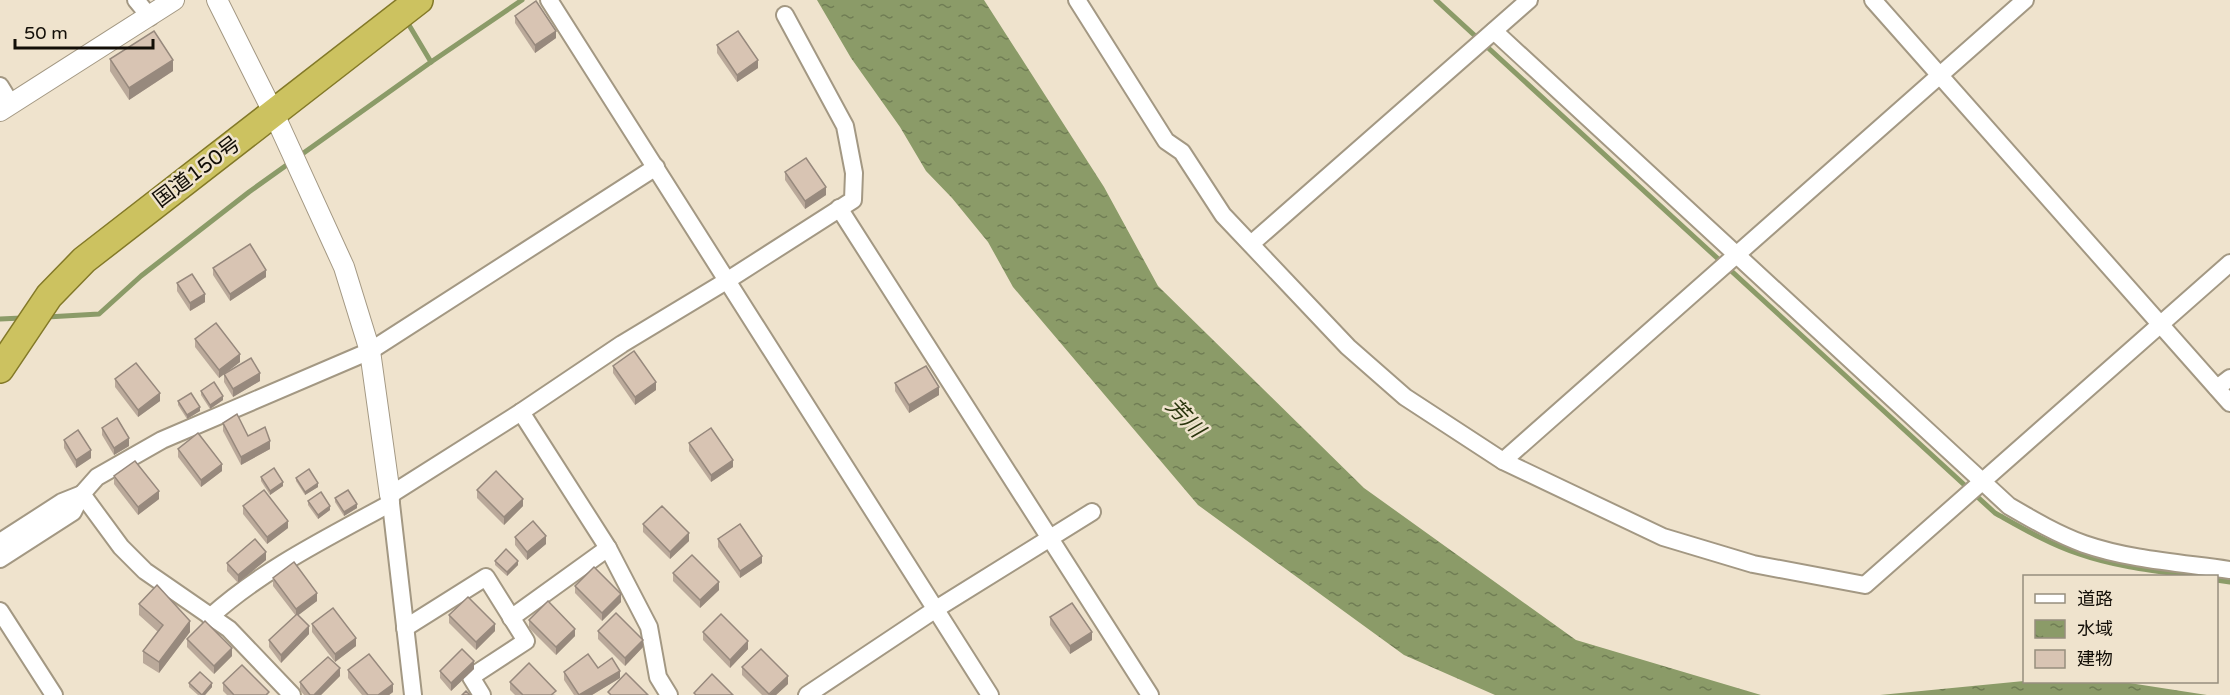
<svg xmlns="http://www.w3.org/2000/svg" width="2230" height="695" font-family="'Varela Round','Noto Sans JP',sans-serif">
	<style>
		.water { fill: url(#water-ripples) }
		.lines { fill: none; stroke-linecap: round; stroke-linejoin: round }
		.stream { stroke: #8b9b68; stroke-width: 5 }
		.minor-casing { stroke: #a39883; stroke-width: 20 }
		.tertiary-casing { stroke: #a39883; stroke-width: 22 }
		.trunk-casing { stroke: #837928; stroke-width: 30 }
		.minor { stroke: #fff; stroke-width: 16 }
		.tertiary { stroke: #fff; stroke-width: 20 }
		.trunk { stroke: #ccc260; stroke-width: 27 }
		.wall { fill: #baa99a }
		.shaded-wall { fill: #97897d }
		.building { fill: #d8c4b3; stroke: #97897d; stroke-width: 1.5 }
		.labels { text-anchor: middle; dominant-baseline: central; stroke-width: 5; stroke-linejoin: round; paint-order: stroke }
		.street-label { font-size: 21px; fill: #120e07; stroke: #efe3cd }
		.water-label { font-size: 22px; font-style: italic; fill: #29340c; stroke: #efe3cd }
	</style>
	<defs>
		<pattern id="water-ripples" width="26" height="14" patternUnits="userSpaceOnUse" patternTransform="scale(1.5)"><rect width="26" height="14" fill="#8b9b68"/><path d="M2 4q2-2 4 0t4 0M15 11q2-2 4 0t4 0" fill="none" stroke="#707d54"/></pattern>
	</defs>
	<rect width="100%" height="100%" fill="#efe3cd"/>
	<g class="water">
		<path d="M817,0H984L1104,187L1158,286L1364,488L1576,640L1761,695H1495L1404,655L1198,505L1013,287L988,242L952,198L926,171L900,127L851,58Z"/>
		<path d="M2024,681L2123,682L2207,695H1880Z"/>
	</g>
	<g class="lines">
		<g class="stream">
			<path d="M1436,0L1995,513C2022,528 2049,544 2079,554C2116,567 2155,571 2193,576"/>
			<path d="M406,20L431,62"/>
			<path d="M47,317L99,314L141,276L249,192L431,62L522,0"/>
			<path d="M0,319L22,318"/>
			<path d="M2216,580L2230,582"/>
		</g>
		<g class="minor-casing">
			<g id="minor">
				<path d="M136,0L150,17"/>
				<path d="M549,0L990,695"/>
				<path d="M1077,0L1166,141L1182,152L1223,215L1348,347L1405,397L1503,461L1663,537L1753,564L1865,585L2230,263"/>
				<path d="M1873,0L2230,403"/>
				<path d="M1494,31L2009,506C2033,520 2057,534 2084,544C2130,560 2182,563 2230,570"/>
				<path d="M0,86L11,104"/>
				<path d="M839,208L1150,695"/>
				<path d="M1251,244L1529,0"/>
				<path d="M2217,388L2230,378"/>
				<path d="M521,412L608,548L649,627L658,677L669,695"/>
				<path d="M1503,461L2025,0"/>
				<path d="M82,494L121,547L145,571L229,629L292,695"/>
				<path d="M0,542L62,502L82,494"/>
				<path d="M0,559L73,512L82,494L97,477L162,440L370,351L656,167"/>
				<path d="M0,611L54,695"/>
				<path d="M210,617C263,569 329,537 391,503"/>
				<path d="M511,618L608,548"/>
				<path d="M405,628L486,577L526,641L471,677L482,695"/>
				<path d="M413,695L390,495L521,412L622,344L728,280L853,200L854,173L845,126L785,15"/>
				<path d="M807,695L936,609L1092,512"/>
			</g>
		</g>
		<g class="tertiary-casing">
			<g id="tertiary">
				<path d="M217,0L274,114L344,267L370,351L390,495"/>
				<path d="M0,111L174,0"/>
			</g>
		</g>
		<g class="trunk-casing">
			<path id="trunk" d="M0,369L49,296L84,260L419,0"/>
		</g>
		<use href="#minor" class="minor"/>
		<use href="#tertiary" class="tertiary"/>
		<use href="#trunk" class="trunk"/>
	</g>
	<g class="wall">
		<path d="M515,16L556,38L535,53L515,23Z"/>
		<path d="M717,45L758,68L737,82L717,53Z"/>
		<path d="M110,59L173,71L129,100L110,71Z"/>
		<path d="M785,172L826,195L805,209L785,180Z"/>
		<path d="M213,268L266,277L230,301L213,275Z"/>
		<path d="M177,283L205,302L190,311L177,291Z"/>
		<path d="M195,339L240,362L219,378L195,347Z"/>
		<path d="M613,366L656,390L635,405L613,373Z"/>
		<path d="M224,374L260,381L233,397L224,382Z"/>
		<path d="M115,379L160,401L138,417L115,387Z"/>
		<path d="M895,383L939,395L909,413L895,391Z"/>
		<path d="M201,391L223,400L210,409L201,395Z"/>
		<path d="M178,401L200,411L187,419L178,405Z"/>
		<path d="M223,423L248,436L270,449L241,465L223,431Z"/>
		<path d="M102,428L129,446L114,455L102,435Z"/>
		<path d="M64,440L91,458L76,468L64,448Z"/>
		<path d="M689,443L733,467L711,482L689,451Z"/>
		<path d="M178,449L222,471L201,487L178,457Z"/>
		<path d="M114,476L159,499L138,515L114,484Z"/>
		<path d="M261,477L283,486L270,495L261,481Z"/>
		<path d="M296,478L318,487L305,495L296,481Z"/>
		<path d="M477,490L523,506L504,525L477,498Z"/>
		<path d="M335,498L357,508L344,516L335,502Z"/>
		<path d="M308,501L330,510L318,519L308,505Z"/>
		<path d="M243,506L288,528L267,544L243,514Z"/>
		<path d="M643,524L689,541L670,559L643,532Z"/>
		<path d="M515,537L546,544L527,560L515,545Z"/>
		<path d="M718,539L762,563L740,578L718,547Z"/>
		<path d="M266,560L238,583L227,571V563Z"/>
		<path d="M495,561L518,565L507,576L495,565Z"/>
		<path d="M673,573L719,590L700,608L673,581Z"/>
		<path d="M273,578L317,601L298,615L309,634L281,663L269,647V640L296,616L273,586Z"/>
		<path d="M575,586L621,602L602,621L575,593Z"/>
		<path d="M139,604L190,632L159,673L143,663V651L158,632L139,615Z"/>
		<path d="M449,615L495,631L476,650L449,623Z"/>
		<path d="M1050,617L1092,640L1070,654L1050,625Z"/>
		<path d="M529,620L575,636L556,655L529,628Z"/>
		<path d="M312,624L356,646L335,662L312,632Z"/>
		<path d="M598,631L643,647L625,666L598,639Z"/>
		<path d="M703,632L748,649L730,668L703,640Z"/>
		<path d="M187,639L232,656L214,674L187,647Z"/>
		<path d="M742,667L788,684L776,695H762L742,675Z"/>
		<path d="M598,668L620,678L592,695H574L564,680V672Z"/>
		<path d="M474,669L451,691L440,678V671Z"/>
		<path d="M348,670L393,692L389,695H362L348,678Z"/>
		<path d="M340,676L321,695H304L300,690V682Z"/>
		<path d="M510,682L556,695H515L510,690Z"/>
		<path d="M189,683L212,687L205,695H198L189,687Z"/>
		<path d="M223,683L269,695H227L223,691Z"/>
	</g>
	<g class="shaded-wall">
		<path d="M556,31V38L535,53V45Z"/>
		<path d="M173,60V71L129,100V88Z"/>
		<path d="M758,60V68L737,82V75Z"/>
		<path d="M826,187V195L805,209V201Z"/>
		<path d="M266,270V277L230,301V294Z"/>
		<path d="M205,294V302L190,311V303Z"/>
		<path d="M240,354V362L219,378V370Z"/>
		<path d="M260,373V381L233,397V389Z"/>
		<path d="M656,382V390L635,405V397Z"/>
		<path d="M939,387V395L909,413V405Z"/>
		<path d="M160,393V401L138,417V410Z"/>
		<path d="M223,396V400L210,409V405Z"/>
		<path d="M200,407V411L187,419V415Z"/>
		<path d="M129,438V446L114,455V448Z"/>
		<path d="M270,441V449L241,465V457Z"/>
		<path d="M91,450V458L76,468V460Z"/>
		<path d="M733,460V467L711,482V475Z"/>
		<path d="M222,464V471L201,487V480Z"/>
		<path d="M283,482V486L270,495V491Z"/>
		<path d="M318,483V487L305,495V492Z"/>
		<path d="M159,491V499L138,515V507Z"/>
		<path d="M523,499V506L504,525V517Z"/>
		<path d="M357,504V508L344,516V512Z"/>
		<path d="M330,506V510L318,519V515Z"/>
		<path d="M288,521V528L267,544V537Z"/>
		<path d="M689,533V541L670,559V552Z"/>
		<path d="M546,536V544L527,560V552Z"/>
		<path d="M266,552V560L238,583V575Z"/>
		<path d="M762,556V563L740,578V571Z"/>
		<path d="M518,561V565L507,576V572Z"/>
		<path d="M719,582V590L700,608V600Z"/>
		<path d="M317,593V601L296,617V609Z"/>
		<path d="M621,594V602L602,621V613Z"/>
		<path d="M190,621V632L159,673V662Z"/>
		<path d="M495,624V631L476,650V642Z"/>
		<path d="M309,626V634L281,663V655Z"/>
		<path d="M575,629V636L556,655V647Z"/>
		<path d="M1092,632V640L1070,654V646Z"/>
		<path d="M356,638V646L335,662V654Z"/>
		<path d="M643,640V647L625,666V658Z"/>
		<path d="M748,641V649L730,668V660Z"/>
		<path d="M232,648V656L214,674V666Z"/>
		<path d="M474,661V669L451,691V683Z"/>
		<path d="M340,668V676L321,695H314Z"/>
		<path d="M620,671V678L592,695H579Z"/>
		<path d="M788,676V684L776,695H769Z"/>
		<path d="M212,683V687L205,695H202Z"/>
		<path d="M393,684V692L389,695H378Z"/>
	</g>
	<g class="building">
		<path d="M536,1L556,31L535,45L515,16Z"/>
		<path d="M154,31L173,60L129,88L110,59Z"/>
		<path d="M738,31L758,60L737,75L717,45Z"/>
		<path d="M806,158L826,187L805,201L785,172Z"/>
		<path d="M250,244L266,270L230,294L213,268Z"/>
		<path d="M192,274L205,294L190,303L177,283Z"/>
		<path d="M216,323L240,354L219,370L195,339Z"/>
		<path d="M634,351L656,382L635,397L613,366Z"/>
		<path d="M251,358L260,373L233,389L224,374Z"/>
		<path d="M136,363L160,393L138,410L115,379Z"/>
		<path d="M926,366L939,387L909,405L895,383Z"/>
		<path d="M214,382L223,396L210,405L201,391Z"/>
		<path d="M191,393L200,407L187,415L178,401Z"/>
		<path d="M237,414L248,436L265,427L270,441L241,457L223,423Z"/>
		<path d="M117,418L129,438L114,448L102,428Z"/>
		<path d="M711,428L733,460L711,475L689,443Z"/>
		<path d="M78,430L91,450L76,460L64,440Z"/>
		<path d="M198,433L222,464L201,480L178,449Z"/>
		<path d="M135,461L159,491L138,507L114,476Z"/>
		<path d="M274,468L283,482L270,491L261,477Z"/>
		<path d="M309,469L318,483L305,492L296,478Z"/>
		<path d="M496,471L523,499L504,517L477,490Z"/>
		<path d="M264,490L288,521L267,537L243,506Z"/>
		<path d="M348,490L357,504L344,512L335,498Z"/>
		<path d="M321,492L330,506L318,515L308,501Z"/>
		<path d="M662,506L689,533L670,552L643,524Z"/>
		<path d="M533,521L546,536L527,552L515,537Z"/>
		<path d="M740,524L762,556L740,571L718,539Z"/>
		<path d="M255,539L266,552L238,575L227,563Z"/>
		<path d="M506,549L518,561L507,572L495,561Z"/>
		<path d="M692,555L719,582L700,600L673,573Z"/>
		<path d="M294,562L317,593L296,609L273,578Z"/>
		<path d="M594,567L621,594L602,613L575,586Z"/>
		<path d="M157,585L190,621L159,662L143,651L163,625L139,604Z"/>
		<path d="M468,597L495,624L476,642L449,615Z"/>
		<path d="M548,601L575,629L556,647L529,620Z"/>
		<path d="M1072,603L1092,632L1070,646L1050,617Z"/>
		<path d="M333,608L356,638L335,654L312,624Z"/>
		<path d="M616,613L643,640L625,658L598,631Z"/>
		<path d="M297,614L309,626L281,655L269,640Z"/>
		<path d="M721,614L748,641L730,660L703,632Z"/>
		<path d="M205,621L232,648L214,666L187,639Z"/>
		<path d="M462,649L474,661L451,683L440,671Z"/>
		<path d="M761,649L788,676L769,694L742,667Z"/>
		<path d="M369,654L393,684L378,695H368L348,670Z"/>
		<path d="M588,654L598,668L612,658L620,671L579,695L564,672Z"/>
		<path d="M328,657L340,668L314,695H310L300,682Z"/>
		<path d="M529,663L556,691L551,695H523L510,682Z"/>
		<path d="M242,665L269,692L266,695H234L223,683Z"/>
		<path d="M200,672L212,683L202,695L189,683Z"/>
		<path d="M626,673L648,695H611L608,692Z"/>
		<path d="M712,674L733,695H696L694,693Z"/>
		<path d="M466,691L470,695H462Z"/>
	</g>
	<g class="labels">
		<g class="street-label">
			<text transform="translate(197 172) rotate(-37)">国道150号</text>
		</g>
		<g class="water-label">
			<text transform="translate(1185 418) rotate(46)">芳川</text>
		</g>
	</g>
	<rect x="2023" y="575" width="195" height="108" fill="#efe3cd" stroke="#978e7e" stroke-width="1.5"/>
	<rect x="2035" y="594" width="30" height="9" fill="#ffffff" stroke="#978e7e" stroke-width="1.5"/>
	<text x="2077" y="605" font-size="18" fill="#120e07">道路</text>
	<rect x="2035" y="620" width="30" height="18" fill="url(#water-ripples)" stroke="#978e7e" stroke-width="1.5"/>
	<text x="2077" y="635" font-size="18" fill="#120e07">水域</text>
	<rect x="2035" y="650" width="30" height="18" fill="#d8c4b3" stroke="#978e7e" stroke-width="1.5"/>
	<text x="2077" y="665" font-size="18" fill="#120e07">建物</text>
	<path d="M15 39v9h138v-9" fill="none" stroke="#120e07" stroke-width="3"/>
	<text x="24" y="39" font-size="18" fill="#120e07" stroke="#efe3cd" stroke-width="4.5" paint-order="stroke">50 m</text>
</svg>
